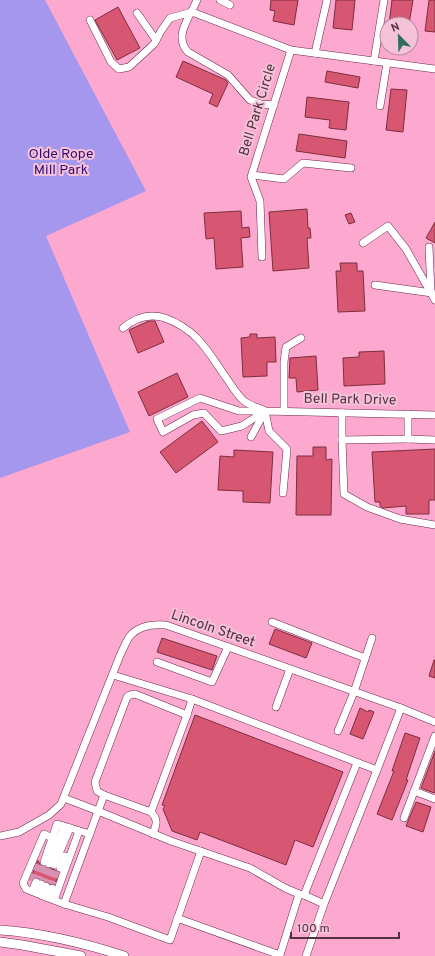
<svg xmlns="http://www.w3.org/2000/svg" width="435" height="956" font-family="Overpass,sans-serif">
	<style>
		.green { fill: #a597ee }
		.building { fill: #d75772; stroke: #7c2e3e }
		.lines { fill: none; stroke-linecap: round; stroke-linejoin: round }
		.minor-tunnel { stroke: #da90b3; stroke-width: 7; stroke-dasharray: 7 3.5; stroke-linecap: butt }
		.minor-casing { stroke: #6d274c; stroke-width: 8 }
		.major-casing { stroke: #6d274c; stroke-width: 10 }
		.minor { stroke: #fff; stroke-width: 7 }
		.major { stroke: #fff; stroke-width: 9 }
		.labels { text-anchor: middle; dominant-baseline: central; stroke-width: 4; stroke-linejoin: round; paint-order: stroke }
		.street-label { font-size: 14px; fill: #523141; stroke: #f5c2d8 }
		.park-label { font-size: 14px; fill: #330e73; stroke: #f5c2d8 }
	</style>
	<rect width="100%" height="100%" fill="#fca8cf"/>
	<path class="green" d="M0,0H45L146,191L46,236L130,432L0,478Z"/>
	<g class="building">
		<path d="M271,0H298L294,25L273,21L275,11L270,10Z"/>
		<path d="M336,0H355L352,30L333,28Z"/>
		<path d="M392,0H413L409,24H389Z"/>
		<path d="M429,0H435V32L425,31Z"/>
		<path d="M118,7L140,48L117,60L95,20Z"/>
		<path d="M183,61L226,80L228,83L217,107L209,103L213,94L176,77Z"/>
		<path d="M327,71L360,77L358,88L325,82Z"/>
		<path d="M391,89L407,90L403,132L386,130Z"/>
		<path d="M307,97L349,102L346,130L329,128L330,120L305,117Z"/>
		<path d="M299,134L347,141L345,158L296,151Z"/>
		<path d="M307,209L308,228H310L311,238H307L309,268L273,271L269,212Z"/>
		<path d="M241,211L242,228L249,227L250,237L241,238L243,267L216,269L214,238L206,239L204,213Z"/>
		<path d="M351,213L355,222L349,224L345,215Z"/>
		<path d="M435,222V243L426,238Z"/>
		<path d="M340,263H357V271H363L365,311L338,312L336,271H341Z"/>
		<path d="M149,321H155L164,342L138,353L129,330Z"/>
		<path d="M250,334H257V338L275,337L276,362H267V376L243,377L241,338L250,337Z"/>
		<path d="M384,351L385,384L344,386L343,358L359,357V352Z"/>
		<path d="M316,356L318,390L297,392L296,378H289L290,358Z"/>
		<path d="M177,373L188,397L149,416L138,392Z"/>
		<path d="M202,421L218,442L176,473L160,452Z"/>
		<path d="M313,447H326V460L332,459L331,515H296L297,456H313Z"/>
		<path d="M435,449V500H429V514H406V506L383,508L380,506V502H375L372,452Z"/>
		<path d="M234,450L273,452L270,503L243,502V491L218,490L220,456L234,457Z"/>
		<path d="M275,629L312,643L306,658L269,644Z"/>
		<path d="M162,638L217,656L212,670L157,652Z"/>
		<path d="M434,660H435V678L429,676Z"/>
		<path d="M360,708L368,712L369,710L374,712L363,739L350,734Z"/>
		<path d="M195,715L343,772L313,847L295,840L286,865L200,832L197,840L172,831L163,809L165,806L162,805Z"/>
		<path d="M405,733L420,738L406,780H408L392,820L377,814L394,771H392Z"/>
		<path d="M435,751V792L434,793L421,788Z"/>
		<path d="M416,802L431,807L423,832L406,826Z"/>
		<path d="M38,860L40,865L42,867L55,870L59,873L55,884L50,883L38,877L30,880Z"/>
	</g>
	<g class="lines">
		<g class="minor-tunnel">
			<path d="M30,880L38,860"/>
			<path d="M36,882L44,862"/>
			<path d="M41,884L49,864"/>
			<path d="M46,886L54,865"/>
			<path d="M52,888L60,868"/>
		</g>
		<g class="minor-casing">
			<g id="minor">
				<path d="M197,0C190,17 173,36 188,52L228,75L250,100L261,104L274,105"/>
				<path d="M220,0L230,5"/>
				<path d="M192,12L291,50L435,69"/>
				<path d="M137,13L156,40"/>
				<path d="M90,20L111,62L119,69L129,67L154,44L161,31L170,18L192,12"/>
				<path d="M315,53L327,0"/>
				<path d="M374,61L384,0"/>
				<path d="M380,106L387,63"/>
				<path d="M252,175L284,179L303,163L351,168"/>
				<path d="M363,243L388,226L406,249L435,300"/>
				<path d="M429,247L431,291"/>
				<path d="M262,257L260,201L251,177L291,50"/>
				<path d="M375,285L432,293"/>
				<path d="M123,328C136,317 149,313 165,318C198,330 208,352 227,379C232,386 237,395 244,401C249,405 257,407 263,410"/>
				<path d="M265,411L242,426L221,431L204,413L193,415L163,432L157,419L200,398L239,411H265L435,415"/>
				<path d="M265,411L269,431L287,449L283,493"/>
				<path d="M284,411V362L286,347L301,338"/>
				<path d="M342,413V440L344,494L367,507L400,519L435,525"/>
				<path d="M251,437L264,413"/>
				<path d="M408,439L435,440"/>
				<path d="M342,440L408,439V414"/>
				<path d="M272,622L365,658"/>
				<path d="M157,662L212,682L228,647"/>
				<path d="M113,675L192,699L377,770L324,904"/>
				<path d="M276,707L290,669"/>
				<path d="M187,715L192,699"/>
				<path d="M338,731L354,692L372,638"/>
				<path d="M377,770L401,708"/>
				<path d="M414,791L435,799"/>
				<path d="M104,795L151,812"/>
				<path d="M64,798L98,811L171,841L250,868L285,888L299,894L304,895L324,904L306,956"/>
				<path d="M404,818L435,736"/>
				<path d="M153,834C156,825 159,820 151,812L187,715L135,694L130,695L127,697L95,782L97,791L104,795L64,904L108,917L170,940L201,851"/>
				<path d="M0,836L19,832L49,815L61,804L121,653C124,648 126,641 130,636C139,625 153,624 166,625L401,708L435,722"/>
				<path d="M48,836L44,834L23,883L26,889L64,904"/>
				<path d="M44,862L57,824L90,834"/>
				<path d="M49,864L64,826"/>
				<path d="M54,865L70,828"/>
				<path d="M60,868L65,856"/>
				<path d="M32,891L36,882"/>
				<path d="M37,893L41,884"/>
				<path d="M304,895L357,763"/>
				<path d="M43,896L46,886"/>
				<path d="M48,898L52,888"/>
				<path d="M54,900L79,831"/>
				<path d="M177,918L280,955L299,894"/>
			</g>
		</g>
		<g class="major-casing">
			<g id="major">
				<path d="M0,930C43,933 84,943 124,956"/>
				<path d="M0,942L22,945L81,956"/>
			</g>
		</g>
		<use href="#minor" class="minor"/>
		<use href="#major" class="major"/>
	</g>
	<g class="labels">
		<g class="street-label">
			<text transform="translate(258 110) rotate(-73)">Bell Park Circle</text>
			<text transform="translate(350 400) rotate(1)">Bell Park Drive</text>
			<text transform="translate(213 629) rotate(19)">Lincoln Street</text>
		</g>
		<g class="park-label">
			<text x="61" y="154">Olde Rope<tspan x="61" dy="16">Mill Park</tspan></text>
		</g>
	</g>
	<g transform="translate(399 36) rotate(337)"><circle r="19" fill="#f5c2d8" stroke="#b4889c"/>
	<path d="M0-3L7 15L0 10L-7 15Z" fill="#316f5c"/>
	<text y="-6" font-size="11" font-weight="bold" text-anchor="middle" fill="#523141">N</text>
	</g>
	<path d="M291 932v6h108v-6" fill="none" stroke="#523141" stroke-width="2"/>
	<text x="297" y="932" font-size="12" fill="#523141" stroke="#f5c2d8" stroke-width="3" paint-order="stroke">100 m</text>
</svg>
